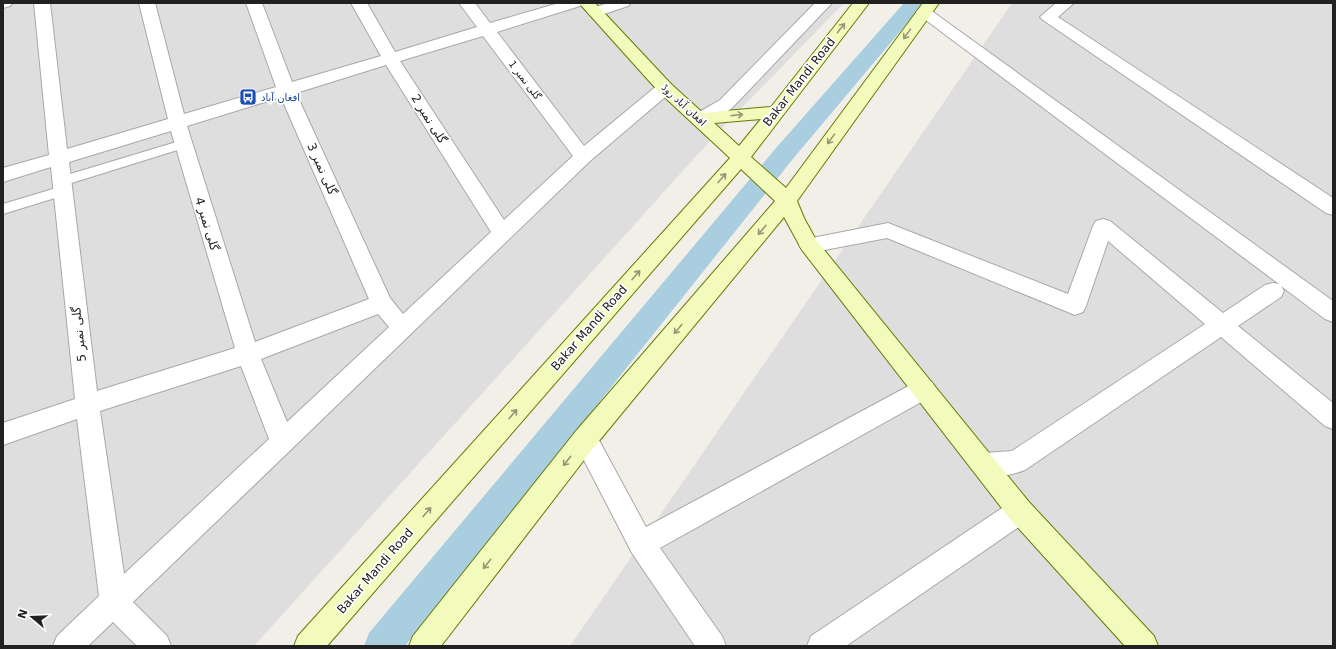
<svg xmlns="http://www.w3.org/2000/svg" width="1336" height="649" font-family="'DejaVu Sans','Noto Naskh Arabic',sans-serif">
	<style>
		.residential { fill: #dfdede }
		.lines { fill: none; stroke-linecap: round; stroke-linejoin: round }
		.canal { fill: #a8cedf; fill-rule: evenodd }
		.lane-casing { stroke: #a8a8a8; stroke-width: 2 }
		.street-casing { stroke: #a8a8a8; stroke-width: 2 }
		.secondary-casing { stroke: #657b04; stroke-width: 2 }
		.lane { fill: #fff; fill-rule: evenodd }
		.street { fill: #fff; fill-rule: evenodd }
		.secondary { fill: #f2fabc; fill-rule: evenodd }
		.oneway { stroke: #949876 }
		.labels { text-anchor: middle; dominant-baseline: central; stroke-width: 3.5; stroke-linejoin: round; paint-order: stroke }
		.far-street-label { font-size: 10px; fill: #212121; stroke: #fff }
		.far-transit-label { font-size: 10px; fill: #164399; stroke: #fff; text-anchor: start }
		.street-label { font-size: 12px; fill: #212121; stroke: #fff }
	</style>
	<rect width="100%" height="100%" fill="#f1efe7"/>
	<g class="residential">
		<path d="M3,3H844L718,132L254,646H3Z"/>
		<path d="M1012,3H1333V646H570Z"/>
	</g>
	<g class="lines">
		<path class="canal" d="M904,3H924L792,160L405,646H364L369,633L776,148Z"/>
		<g class="lane-casing">
			<g id="lane">
				<path d="M183,140L187,141L189,144L187,147L62,186L57,184L56,181L57,178Z"/>
				<path d="M63,186L68,188L70,191L68,194L3,214V204Z"/>
			</g>
		</g>
		<g class="street-casing">
			<g id="street">
				<path d="M3,3H13L10,6L3,8Z"/>
				<path d="M34,3H50L67,149L168,119L139,3H155L184,114L276,87L246,3H262L292,82L381,56L351,3H367L395,52L477,27L459,3H475L490,23L559,3H583L580,6L497,32L584,146L659,84L665,83L671,84L673,88L671,92L590,161L133,602L167,636L171,646H137L113,622L88,646H53L57,636L99,596L77,419L3,445V423L75,399L51,167L3,182V168L49,155ZM483,36L573,156L504,220L400,61ZM386,65L491,232L403,314L390,298L296,93ZM281,97L369,299L255,342L187,126ZM171,131L235,348L97,391L69,162ZM378,314L389,327L287,422L261,359ZM241,366L269,439L124,574L100,411Z"/>
				<path d="M608,3H631L628,6L595,17L590,15L587,12L590,9Z"/>
				<path d="M815,3H832L732,108C721,116 708,127 694,123L691,119C695,113 712,105 720,100Z"/>
				<path d="M1056,3H1074L1058,17L1333,198V215L1326,213L1043,20L1040,17Z"/>
				<path d="M924,7L929,9L1333,301V322L1325,319L1281,286L1284,291L1281,297L1238,326L1333,403V429L1325,426L1221,337L1025,470C1010,476 990,479 975,473L972,465L975,457L984,453L1012,451L1205,324L1108,241L1086,306L1083,312L1075,315L887,238L809,253L802,250L799,245L802,240L888,223L1068,294L1093,226L1096,221L1103,219L1110,221L1223,313L1265,285L1273,283L1279,284L919,15L916,12L919,9Z"/>
				<path d="M924,379L932,382L936,389L932,396L660,548L722,636L726,646H695L632,553L573,439L576,431L585,428L594,431L646,527L916,382Z"/>
				<path d="M1020,498L1029,502L1033,511L1029,520L846,646H807L811,636L1011,502Z"/>
			</g>
		</g>
		<g class="secondary-casing">
			<path id="secondary" d="M579,3H595L671,84L703,113L771,107L853,3H869L751,157L786,188L923,3H939L797,201L804,218L816,240L1029,502L1154,636L1158,646H1125L1011,520L802,250L784,217L594,447L441,646H409L413,636L576,431L775,201L741,169L327,646H294L298,636L730,158L659,92ZM761,119L739,146L714,123Z"/>
		</g>
		<use href="#lane" class="lane"/>
		<use href="#street" class="street"/>
		<use href="#secondary" class="secondary"/>
	</g>
	<defs><path id="oneway-shaft" d="M-6 0H5M1.5-3L5.5 0L1.5 3" fill="none" stroke-width="1.6" stroke-linecap="round" stroke-linejoin="round"/></defs>
	<g class="oneway">
		<use href="#oneway-shaft" transform="translate(841 28) rotate(-52)"/>
		<use href="#oneway-shaft" transform="translate(907 34) rotate(126)"/>
		<use href="#oneway-shaft" transform="translate(737 115) rotate(-6)"/>
		<use href="#oneway-shaft" transform="translate(831 139) rotate(126)"/>
		<use href="#oneway-shaft" transform="translate(722 178) rotate(-49)"/>
		<use href="#oneway-shaft" transform="translate(762 230) rotate(130)"/>
		<use href="#oneway-shaft" transform="translate(636 275) rotate(-49)"/>
		<use href="#oneway-shaft" transform="translate(678 329) rotate(130)"/>
		<use href="#oneway-shaft" transform="translate(513 414) rotate(-49)"/>
		<use href="#oneway-shaft" transform="translate(567 461) rotate(128)"/>
		<use href="#oneway-shaft" transform="translate(427 512) rotate(-49)"/>
		<use href="#oneway-shaft" transform="translate(487 564) rotate(128)"/>
	</g>
	<defs>
		<g id="bus-square" transform="scale(0.9)"><rect x="-9" y="-9" width="18" height="18" rx="4" fill="#1a4fb4" stroke="#fff"/><path d="M-5-6H5V4H4V6H2V4H-2V6H-4V4H-5ZM-3.5-4V0h7V-4ZM-3.5 1.2v1.5H-2V1.2ZM2 1.2v1.5H3.5V1.2Z" fill="#fff"/></g>
	</defs>
	<g fill-rule="evenodd">
		<use href="#bus-square" x="248" y="97"/>
	</g>
	<g class="labels">
		<g class="far-street-label">
			<text transform="translate(525 80) rotate(53)">گلی نمبر 1</text>
			<text transform="translate(684 105) rotate(43)">افغان آباد روڈ</text>
		</g>
		<g class="far-transit-label">
			<text x="261" y="97">افغان آباد</text>
		</g>
		<g class="street-label">
			<text transform="translate(799 82) rotate(-52)">Bakar Mandi Road</text>
			<text transform="translate(429 119) rotate(58)">گلی نمبر 2</text>
			<text transform="translate(322 169) rotate(66)">گلی نمبر 3</text>
			<text transform="translate(207 224) rotate(73)">گلی نمبر 4</text>
			<text transform="translate(589 328) rotate(-49)">Bakar Mandi Road</text>
			<text transform="translate(79 334) rotate(-96)">گلی نمبر 5</text>
			<text transform="translate(375 571) rotate(-49)">Bakar Mandi Road</text>
		</g>
	</g>
	<rect width="1336" height="649" fill="none" stroke="#212121" stroke-width="8"/>
	<g transform="translate(32 617) rotate(289)" stroke="#ffffff" stroke-width="3" paint-order="stroke">
	<path d="M0-3L7 15L0 10L-7 15Z" fill="#212121"/>
	<text y="-6" font-size="11" font-weight="bold" text-anchor="middle" fill="#212121">N</text>
	</g>
</svg>
